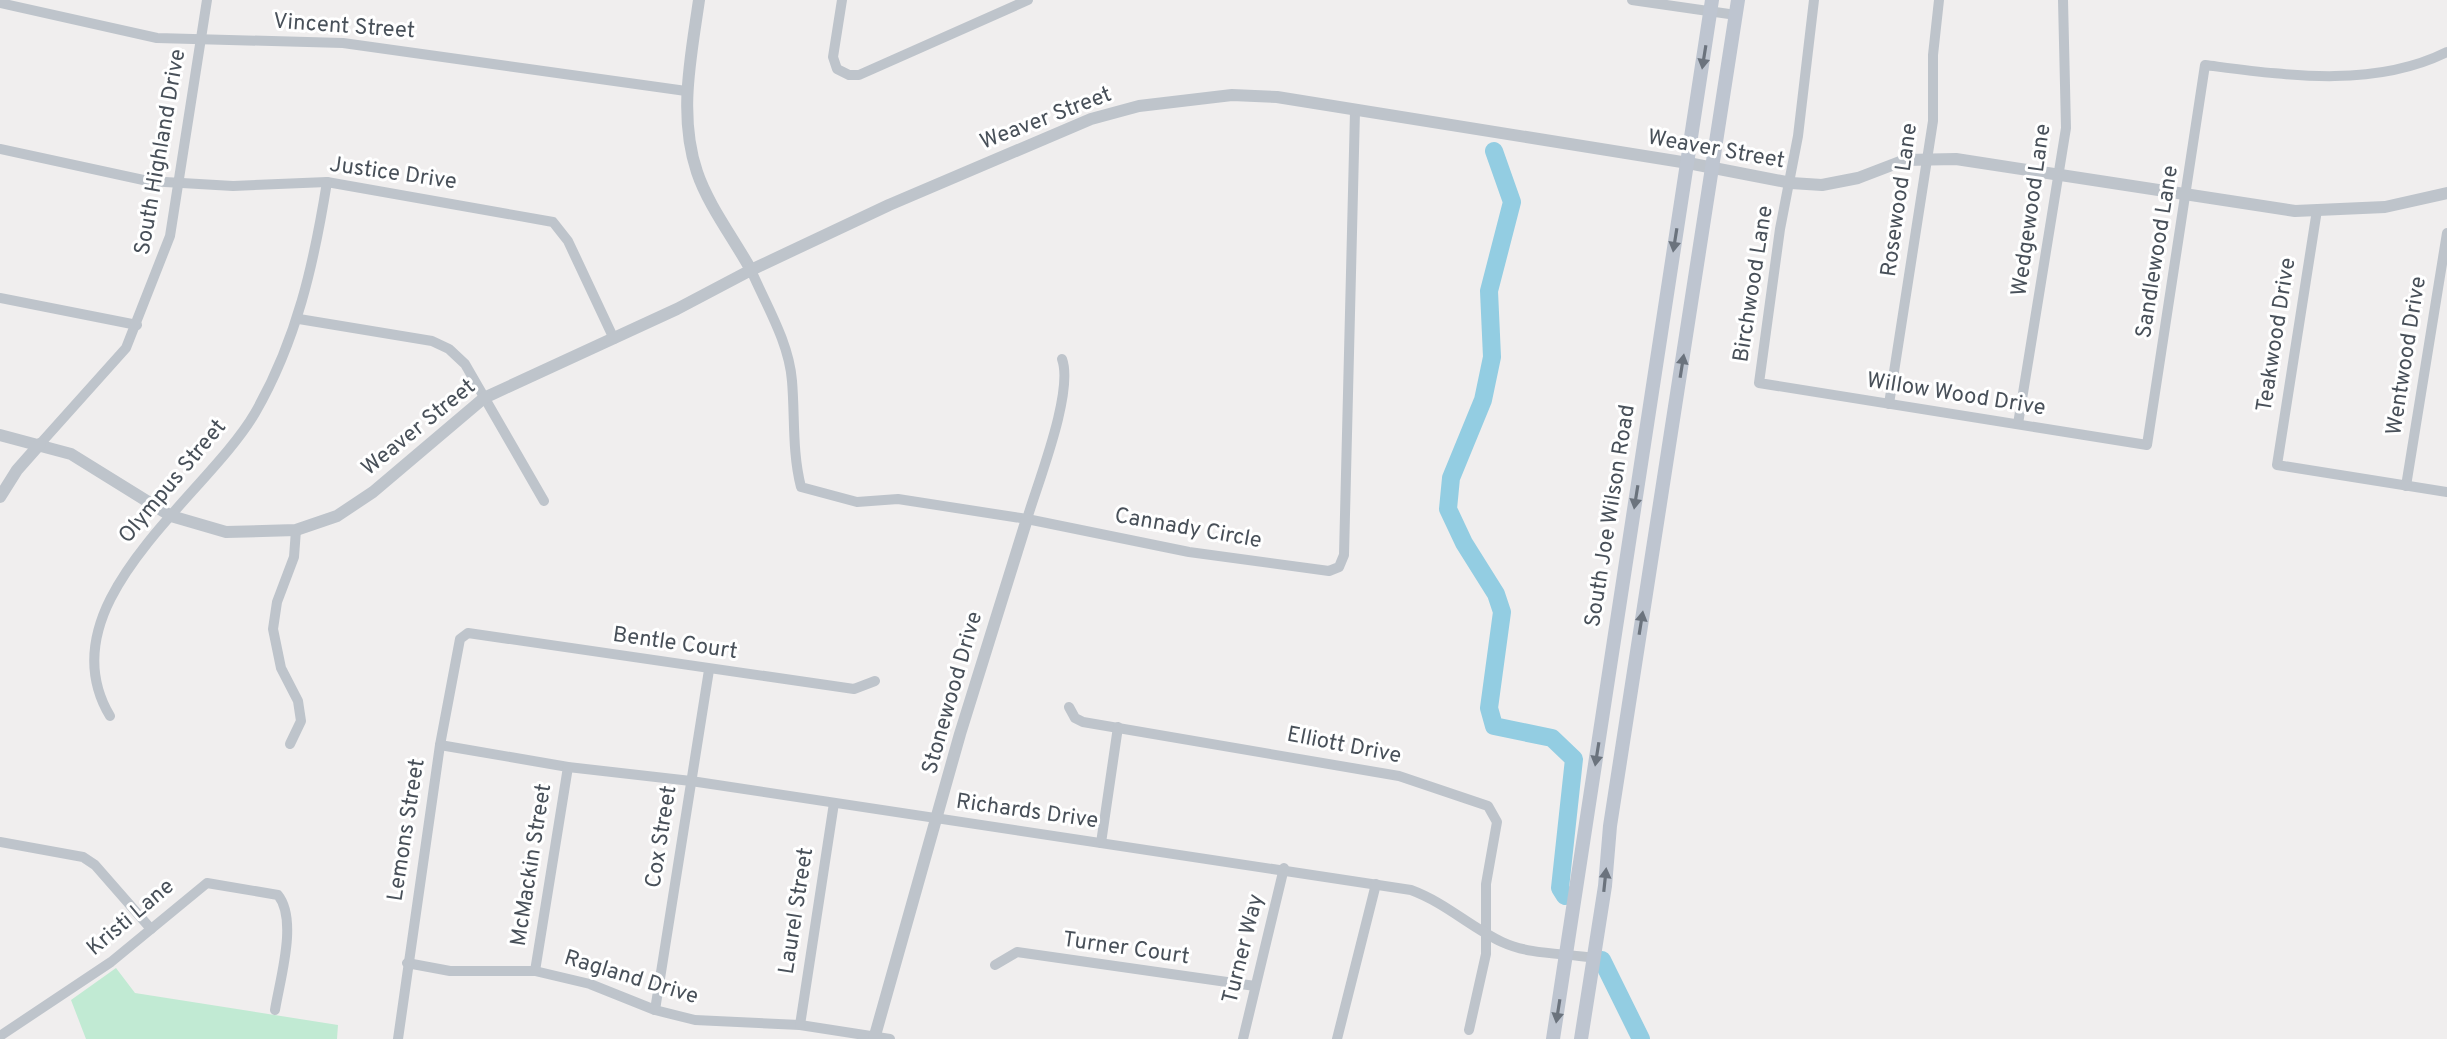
<svg xmlns="http://www.w3.org/2000/svg" width="2447" height="1039" font-family="Overpass,sans-serif">
	<style>
		.green { fill: #c1ead3 }
		.lines { fill: none; stroke-linecap: round; stroke-linejoin: round }
		.river { stroke: #93cde2; stroke-width: 18 }
		.minor { stroke: #bec4cb; stroke-width: 10 }
		.tertiary { stroke: #bec4cb; stroke-width: 12 }
		.secondary { stroke: #bec5d0; stroke-width: 14 }
		.oneway { fill: #6b737d }
		.labels { text-anchor: middle; dominant-baseline: central; stroke-width: 6; stroke-linejoin: round; paint-order: stroke }
		.street-label { font-size: 22px; fill: #485059; stroke: #fff }
	</style>
	<rect width="100%" height="100%" fill="#f0eeee"/>
	<path class="green" d="M116,968L135,993L338,1025L337,1039H86L71,1000Z"/>
	<g class="lines">
		<g class="river">
			<path d="M1494,151L1512,202L1489,291L1492,357L1483,400L1451,478L1448,509L1464,543L1496,594L1502,612L1489,708L1494,726L1552,738L1574,759L1560,888L1565,896"/>
			<path d="M1602,960L1641,1039"/>
		</g>
		<g class="minor">
			<path d="M842,0L833,57L837,69L849,75H859L1028,0"/>
			<path d="M1632,0L1736,15"/>
			<path d="M1814,0L1798,136L1780,229L1759,383L2147,445L2205,65C2284,75 2373,89 2447,52"/>
			<path d="M0,3L157,38L343,43L686,91"/>
			<path d="M0,149L148,181L233,186L327,182L553,222L568,241L614,339"/>
			<path d="M2317,210L2277,465L2447,492"/>
			<path d="M751,270C766,305 789,342 792,381C795,416 792,452 801,487L857,502L898,499L1027,519L1189,552L1329,571L1339,567L1344,555L1355,111"/>
			<path d="M0,298L137,325"/>
			<path d="M299,319L432,341L449,349L465,364L544,501"/>
			<path d="M1889,404L1933,121V55L1939,0"/>
			<path d="M2018,424L2066,128L2063,0"/>
			<path d="M40,444L126,348L170,236L207,0"/>
			<path d="M2406,486L2447,233"/>
			<path d="M1027,519C1038,482 1074,392 1062,359"/>
			<path d="M1069,707L1075,718L1083,722L1399,776L1488,806L1497,822L1486,884V954L1469,1030"/>
			<path d="M110,716C43,604 206,497 255,413C297,340 314,263 327,182"/>
			<path d="M290,744L301,721L298,701L281,668L273,629L277,602L294,557L296,530"/>
			<path d="M440,745L568,767L691,781L1411,890C1446,903 1470,927 1502,942C1530,955 1564,953 1594,958"/>
			<path d="M0,842L83,857L95,865L151,929"/>
			<path d="M1101,843L1118,727"/>
			<path d="M407,963L450,971H535L590,984L655,1010L695,1020L800,1025L890,1039"/>
			<path d="M995,965L1017,952L1255,986"/>
			<path d="M535,971L568,767"/>
			<path d="M655,1010L709,670"/>
			<path d="M800,1025L834,803"/>
			<path d="M0,1036L111,962L207,883L278,895C298,920 280,979 275,1010"/>
			<path d="M398,1039L440,745L460,639L468,633L854,689L875,681"/>
			<path d="M1243,1039L1284,868"/>
			<path d="M1337,1039L1376,884"/>
		</g>
		<g class="tertiary">
			<path d="M699,0C691,57 678,115 697,172C708,205 734,239 751,270"/>
			<path d="M0,435L71,454L171,516L226,532L296,530L337,516L373,492L484,398L677,309L751,270L889,205L1091,119L1139,106L1232,95L1277,97L1688,163L1791,183L1822,185L1858,178L1905,160L1956,159L2295,211L2385,207L2447,193"/>
			<path d="M0,497L17,470L40,444"/>
			<path d="M874,1039L960,734L1027,519"/>
		</g>
		<g class="secondary">
			<path d="M1553,1039L1712,0"/>
			<path d="M1581,1039L1605,886L1610,826L1738,0"/>
		</g>
	</g>
	<defs><path id="oneway-solid" d="M-6-.8H1V-3.2L6.5 0L1 3.2V.8H-6Z" transform="scale(2)"/></defs>
	<g class="oneway">
		<use href="#oneway-solid" transform="translate(1704 57) rotate(99)"/>
		<use href="#oneway-solid" transform="translate(1675 240) rotate(99)"/>
		<use href="#oneway-solid" transform="translate(1682 366) rotate(-81)"/>
		<use href="#oneway-solid" transform="translate(1636 497) rotate(99)"/>
		<use href="#oneway-solid" transform="translate(1641 623) rotate(-81)"/>
		<use href="#oneway-solid" transform="translate(1597 754) rotate(99)"/>
		<use href="#oneway-solid" transform="translate(1605 880) rotate(-84)"/>
		<use href="#oneway-solid" transform="translate(1558 1011) rotate(99)"/>
	</g>
	<g class="labels">
		<g class="street-label">
			<text transform="translate(344 27) rotate(4)">Vincent Street</text>
			<text transform="translate(1046 119) rotate(-21)">Weaver Street</text>
			<text transform="translate(1716 150) rotate(10)">Weaver Street</text>
			<text transform="translate(161 152) rotate(-80)">South Highland Drive</text>
			<text transform="translate(393 174) rotate(8)">Justice Drive</text>
			<text transform="translate(1900 200) rotate(-82)">Rosewood Lane</text>
			<text transform="translate(2032 210) rotate(-82)">Wedgewood Lane</text>
			<text transform="translate(2158 252) rotate(-81)">Sandlewood Lane</text>
			<text transform="translate(1754 284) rotate(-81)">Birchwood Lane</text>
			<text transform="translate(2277 335) rotate(-81)">Teakwood Drive</text>
			<text transform="translate(2407 356) rotate(-81)">Wentwood Drive</text>
			<text transform="translate(1956 395) rotate(9)">Willow Wood Drive</text>
			<text transform="translate(419 428) rotate(-39)">Weaver Street</text>
			<text transform="translate(173 482) rotate(-50)">Olympus Street</text>
			<text transform="translate(1611 516) rotate(-81)">South Joe Wilson Road</text>
			<text transform="translate(1188 529) rotate(10)">Cannady Circle</text>
			<text transform="translate(675 644) rotate(8)">Bentle Court</text>
			<text transform="translate(953 693) rotate(-74)">Stonewood Drive</text>
			<text transform="translate(1344 746) rotate(11)">Elliott Drive</text>
			<text transform="translate(1027 812) rotate(8)">Richards Drive</text>
			<text transform="translate(407 830) rotate(-81)">Lemons Street</text>
			<text transform="translate(662 837) rotate(-81)">Cox Street</text>
			<text transform="translate(532 865) rotate(-81)">McMackin Street</text>
			<text transform="translate(797 911) rotate(-81)">Laurel Street</text>
			<text transform="translate(131 918) rotate(-40)">Kristi Lane</text>
			<text transform="translate(1126 949) rotate(8)">Turner Court</text>
			<text transform="translate(1244 949) rotate(-76)">Turner Way</text>
			<text transform="translate(631 978) rotate(17)">Ragland Drive</text>
		</g>
	</g>
</svg>
